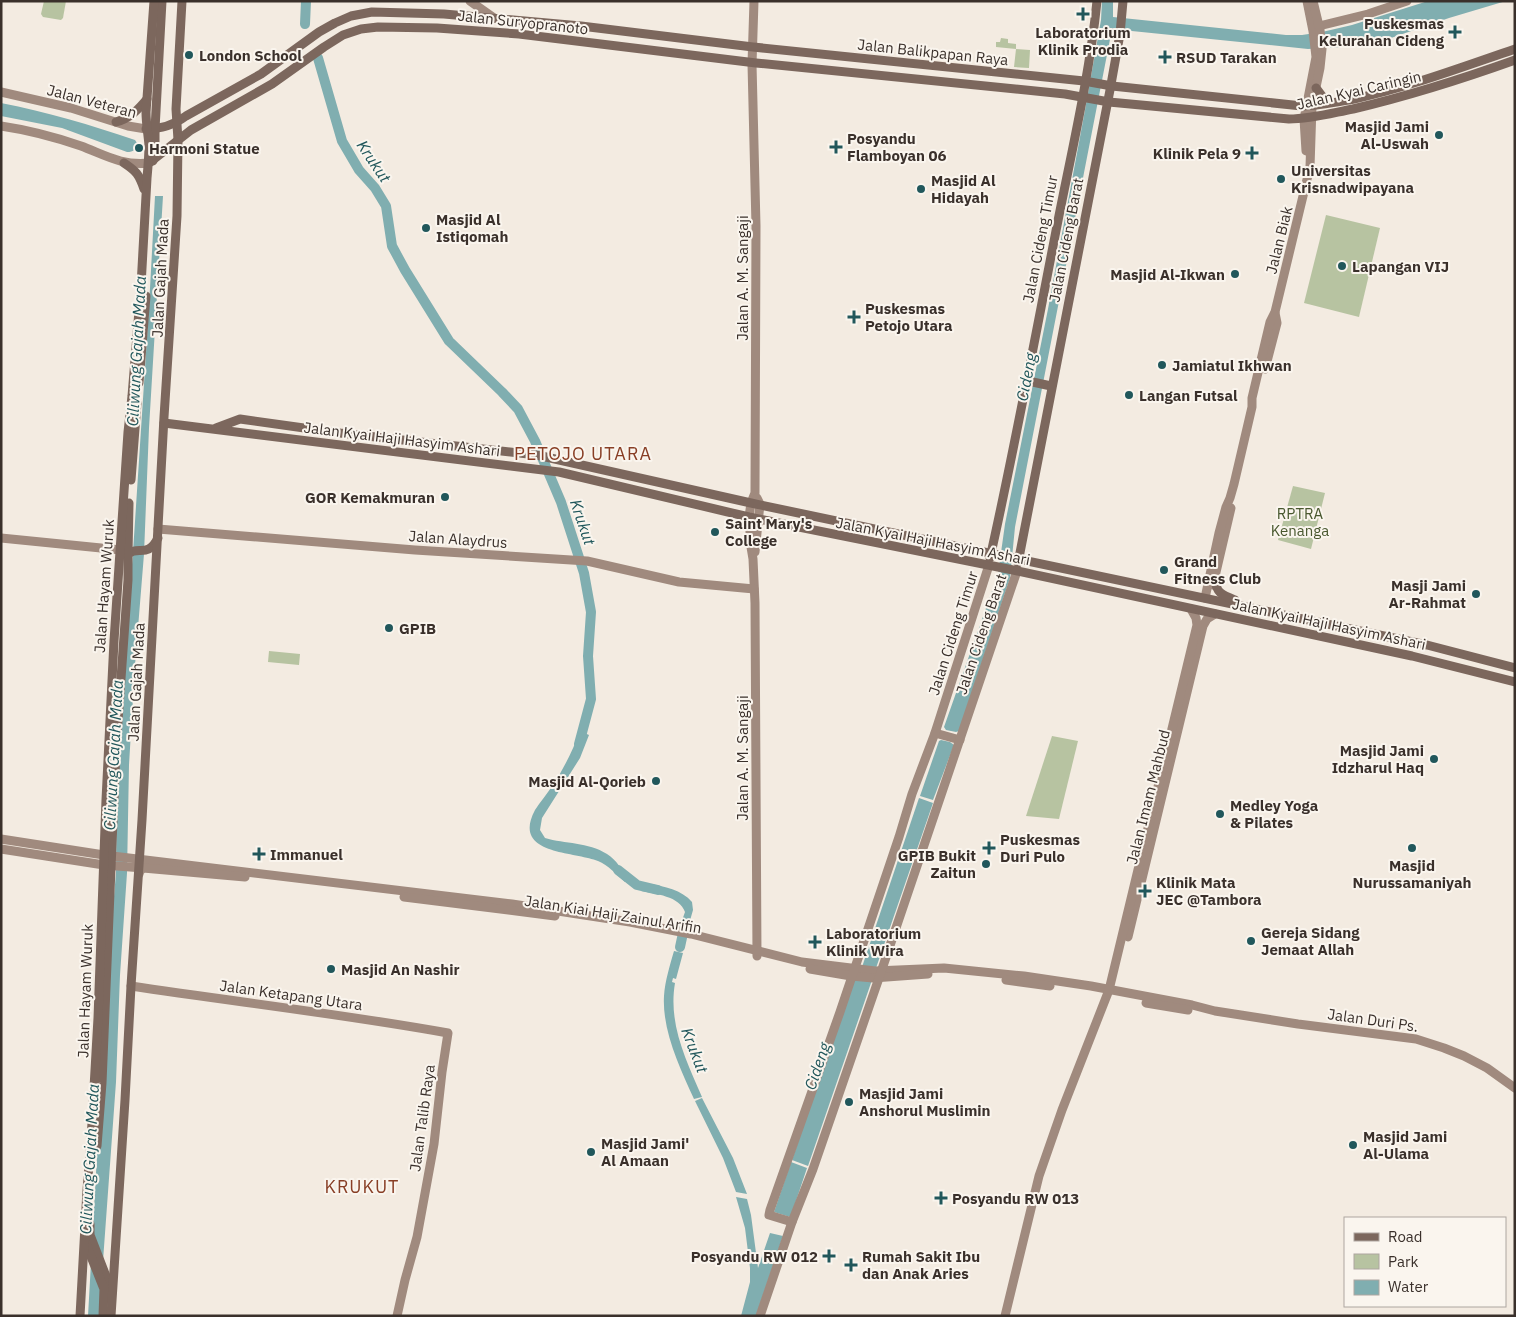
<svg xmlns="http://www.w3.org/2000/svg" width="1516" height="1317" font-family="'IBM Plex Sans',sans-serif">
	<style>
		.green { fill: #b7c3a1 }
		.water { fill: #80aeb0 }
		.lines { fill: none; stroke-linecap: round; stroke-linejoin: round }
		.river { stroke: #80aeb0; stroke-width: 10 }
		.secondary { stroke: #a08a7e; stroke-width: 9 }
		.primary { stroke: #7c675d; stroke-width: 9 }
		.poi-dot { fill: #21575b; stroke: #faf5ee; stroke-width: 2 }
		.labels { text-anchor: middle; dominant-baseline: central; stroke-width: 4; stroke-linejoin: round; paint-order: stroke }
		.street-label { font-size: 15px; fill: #3a302b; stroke: #faf5ee }
		.poi-label { font-size: 15px; font-weight: bold; fill: #3a302b; stroke: #faf5ee; text-anchor: start }
		.park-label { font-size: 15px; fill: #49582f; stroke: #faf5ee }
		.water-label { font-size: 16px; font-style: italic; fill: #21575b; stroke: #faf5ee }
		.quarter-label { font-size: 18px; letter-spacing: 1px; fill: #883e25; stroke: #faf5ee }
	</style>
	<rect width="100%" height="100%" fill="#f3ebe1"/>
	<g class="green">
		<path d="M44,1H66L63,18L61,20L43,17L41,14Z"/>
		<path d="M1001,38L1008,39V43L1016,44V49L1030,50L1029,68L1014,67L1016,49L996,47V42H1000Z"/>
		<path d="M1326,215L1380,228L1359,317L1304,303Z"/>
		<path d="M1293,486L1325,493L1311,549L1278,540Z"/>
		<path d="M269,651L300,654L299,665L268,662Z"/>
		<path d="M1052,736L1078,741L1059,819L1026,816Z"/>
	</g>
	<g class="water">
		<path d="M1102,1H1113V17L1286,35H1302L1322,32L1352,25L1428,1H1506L1449,18L1388,39L1357,46L1308,49L1112,29L1015,527L1010,578L959,731L956,732L946,730L944,727L998,574L1005,524L1048,309L1085,110L1101,20Z"/>
		<path d="M1,103C47,112 91,125 135,140L137,143C135,150 134,152 127,152L62,128L1,116Z"/>
		<path d="M155,196H163L149,428L144,554L135,665L129,765L127,873L120,975L116,1082L99,1316H88L107,977L116,873L117,765L120,713L133,552L149,307Z"/>
		<path d="M580,731L589,735L580,758L542,818L540,830L545,838C565,844 588,842 607,854C617,860 621,870 629,877L625,882C617,875 608,865 598,861C574,851 511,855 535,810C540,802 547,794 553,785C564,768 573,750 580,731Z"/>
		<path d="M941,740L950,742L954,745L933,800L920,796L939,741Z"/>
		<path d="M919,798L933,803L876,968L862,967Z"/>
		<path d="M649,884C664,886 682,890 692,902L693,910L687,931L679,929L685,912C680,896 655,894 641,891Z"/>
		<path d="M674,951L683,953L676,979L673,978L672,982L675,983C668,1024 686,1060 702,1097L694,1099C680,1068 662,1031 664,996C665,981 670,965 674,951Z"/>
		<path d="M853,978L872,980L808,1166L792,1160Z"/>
		<path d="M702,1098L733,1158L747,1194L736,1192L723,1158L695,1101Z"/>
		<path d="M791,1162L807,1168L791,1216L790,1217L774,1212Z"/>
		<path d="M736,1197L747,1199L751,1215L758,1268L770,1233L783,1236L756,1316H741L750,1282V1268L745,1228Z"/>
	</g>
	<g class="lines">
		<g class="river">
			<path d="M305,24L306,1"/>
			<path d="M318,58L342,141L359,170L375,188L386,206L392,246L405,270L449,341L502,392L518,409L535,441L561,502L584,573L591,612L588,656L591,699L579,744"/>
			<path d="M618,870L637,885L658,890"/>
			<path d="M680,947L685,924"/>
		</g>
		<g class="secondary">
			<path d="M470,1L494,18"/>
			<path d="M754,1L752,64L756,226L755,493L751,503L749,517L751,547L753,559L755,603L757,956"/>
			<path d="M1319,26L1368,14L1407,1"/>
			<path d="M1,92L71,108L128,126L146,129"/>
			<path d="M1,126C28,130 55,137 81,146C105,155 122,166 149,163"/>
			<path d="M1306,151L1304,119L1316,57L1313,31L1307,1"/>
			<path d="M1265,369L1277,323L1275,313"/>
			<path d="M158,529L415,550L587,561L679,582L754,589"/>
			<path d="M1,538L121,550"/>
			<path d="M755,552L760,504L757,498"/>
			<path d="M1213,585L1231,508"/>
			<path d="M1205,598L1219,533L1226,507L1230,498L1234,484L1252,407V398L1270,322L1275,312L1310,167L1312,106L1320,68L1322,49L1320,30L1313,1"/>
			<path d="M935,733L960,740"/>
			<path d="M1,839L104,855L512,904L630,922L691,934L802,962L875,971L944,968L1024,976L1091,986L1192,1005L1215,1011L1298,1024L1416,1039L1444,1048L1464,1056L1487,1068L1515,1088"/>
			<path d="M1,849L104,865L143,868"/>
			<path d="M139,874L140,871L143,868L245,877"/>
			<path d="M404,897L555,916"/>
			<path d="M1128,937L1203,626L1207,619L1215,614"/>
			<path d="M810,969L851,976L873,978L928,974"/>
			<path d="M1006,980L1050,986"/>
			<path d="M131,986C237,1002 343,1014 448,1033L442,1072L434,1144L417,1237L405,1280L397,1316"/>
			<path d="M1146,1003L1188,1010"/>
			<path d="M792,1222L769,1215L770,1210L840,1012L899,837L912,794L935,733L989,565"/>
			<path d="M760,1316L792,1222L813,1169L879,978L1017,571"/>
			<path d="M1005,1316L1039,1176L1062,1110L1109,990L1197,625L1196,618L1191,609"/>
		</g>
		<g class="primary">
			<path d="M1316,88L1325,100L1332,102"/>
			<path d="M116,122C130,118 138,110 147,99"/>
			<path d="M146,129C161,129 174,125 186,116L261,74L319,32L335,23L351,16L372,12L444,14L581,26L753,47L1084,81L1112,86L1302,106C1319,106 1337,102 1354,99C1409,87 1462,67 1515,49"/>
			<path d="M153,161L155,153V129L162,1"/>
			<path d="M124,163C136,171 139,174 144,189"/>
			<path d="M149,163L191,130L272,84L324,47L343,35L361,29L378,27L437,28L519,34L756,63L1065,94L1109,102L1289,119C1311,119 1332,113 1353,109C1408,96 1462,79 1515,60"/>
			<path d="M1028,381L1051,386"/>
			<path d="M139,383L146,296"/>
			<path d="M164,423L559,472L749,517L1013,570L1412,656L1515,682"/>
			<path d="M216,428L240,419L340,433L537,455L751,503L1427,645L1515,668"/>
			<path d="M131,480L137,403"/>
			<path d="M128,554C139,545 147,559 158,538"/>
			<path d="M990,558C1014,451 1034,343 1055,236C1070,158 1089,80 1097,1"/>
			<path d="M1018,563L1110,90L1120,34L1123,1"/>
			<path d="M1215,579C1216,593 1222,595 1235,600"/>
			<path d="M97,1146L102,1083L116,749L128,580V554L129,503"/>
			<path d="M90,1224V1235L111,1289"/>
			<path d="M86,1244L104,1289L103,1316"/>
			<path d="M80,1316L87,1190L91,1140L98,1018L106,800L114,641L128,432L132,396L141,286L147,178C148,167 149,156 149,145C148,134 146,123 146,112L154,1"/>
			<path d="M111,1316L125,1100L131,986L142,820L164,417L177,216L178,140L176,109L182,1"/>
		</g>
	</g>
	<g class="poi-dot">
		<path d="M1080.5 6.5h5v5h5v5h-5v5h-5v-5h-5v-5h5z"/>
		<path d="M1452.5 24.5h5v5h5v5h-5v5h-5v-5h-5v-5h5z"/>
		<circle cx="189" cy="55" r="5"/>
		<path d="M1162.5 49.5h5v5h5v5h-5v5h-5v-5h-5v-5h5z"/>
		<circle cx="1439" cy="135" r="5"/>
		<path d="M833.5 139.5h5v5h5v5h-5v5h-5v-5h-5v-5h5z"/>
		<circle cx="139" cy="148" r="5"/>
		<path d="M1249.5 145.5h5v5h5v5h-5v5h-5v-5h-5v-5h5z"/>
		<circle cx="1281" cy="179" r="5"/>
		<circle cx="921" cy="189" r="5"/>
		<circle cx="426" cy="228" r="5"/>
		<circle cx="1342" cy="266" r="5"/>
		<circle cx="1235" cy="274" r="5"/>
		<path d="M851.5 309.5h5v5h5v5h-5v5h-5v-5h-5v-5h5z"/>
		<circle cx="1162" cy="365" r="5"/>
		<circle cx="1129" cy="395" r="5"/>
		<circle cx="445" cy="497" r="5"/>
		<circle cx="715" cy="532" r="5"/>
		<circle cx="1164" cy="570" r="5"/>
		<circle cx="1476" cy="594" r="5"/>
		<circle cx="389" cy="628" r="5"/>
		<circle cx="1434" cy="759" r="5"/>
		<circle cx="656" cy="781" r="5"/>
		<circle cx="1220" cy="814" r="5"/>
		<path d="M986.5 840.5h5v5h5v5h-5v5h-5v-5h-5v-5h5z"/>
		<circle cx="1412" cy="848" r="5"/>
		<path d="M256.5 846.5h5v5h5v5h-5v5h-5v-5h-5v-5h5z"/>
		<circle cx="986" cy="864" r="5"/>
		<path d="M1142.5 883.5h5v5h5v5h-5v5h-5v-5h-5v-5h5z"/>
		<circle cx="1251" cy="941" r="5"/>
		<path d="M812.5 934.5h5v5h5v5h-5v5h-5v-5h-5v-5h5z"/>
		<circle cx="331" cy="969" r="5"/>
		<circle cx="849" cy="1102" r="5"/>
		<circle cx="1353" cy="1145" r="5"/>
		<circle cx="591" cy="1152" r="5"/>
		<path d="M938.5 1190.5h5v5h5v5h-5v5h-5v-5h-5v-5h5z"/>
		<path d="M826.5 1248.5h5v5h5v5h-5v5h-5v-5h-5v-5h5z"/>
		<path d="M848.5 1257.5h5v5h5v5h-5v5h-5v-5h-5v-5h5z"/>
	</g>
	<g class="labels">
		<g class="street-label">
			<text transform="translate(523 22) rotate(6)">Jalan Suryopranoto</text>
			<text transform="translate(933 52) rotate(6)">Jalan Balikpapan Raya</text>
			<text transform="translate(1359 90) rotate(-13)">Jalan Kyai Caringin</text>
			<text transform="translate(92 101) rotate(15)">Jalan Veteran</text>
			<text transform="translate(1040 239) rotate(-79)">Jalan Cideng Timur</text>
			<text transform="translate(1066 240) rotate(-79)">Jalan Cideng Barat</text>
			<text transform="translate(1279 240) rotate(-76)">Jalan Biak</text>
			<text transform="translate(160 278) rotate(-87)">Jalan Gajah Mada</text>
			<text transform="translate(742 278) rotate(-90)">Jalan A. M. Sangaji</text>
			<text transform="translate(402 439) rotate(7)">Jalan Kyai Haji Hasyim Ashari</text>
			<text transform="translate(458 539) rotate(4)">Jalan Alaydrus</text>
			<text transform="translate(933 541) rotate(11)">Jalan Kyai Haji Hasyim Ashari</text>
			<text transform="translate(104 586) rotate(-86)">Jalan Hayam Wuruk</text>
			<text transform="translate(1329 624) rotate(12)">Jalan Kyai Haji Hasyim Ashari</text>
			<text transform="translate(953 633) rotate(-72)">Jalan Cideng Timur</text>
			<text transform="translate(981 634) rotate(-71)">Jalan Cideng Barat</text>
			<text transform="translate(136 682) rotate(-87)">Jalan Gajah Mada</text>
			<text transform="translate(742 758) rotate(-90)">Jalan A. M. Sangaji</text>
			<text transform="translate(1148 797) rotate(-76)">Jalan Imam Mahbud</text>
			<text transform="translate(613 914) rotate(9)">Jalan Kiai Haji Zainul Arifin</text>
			<text transform="translate(85 991) rotate(-88)">Jalan Hayam Wuruk</text>
			<text transform="translate(291 995) rotate(8)">Jalan Ketapang Utara</text>
			<text transform="translate(1373 1020) rotate(8)">Jalan Duri Ps.</text>
			<text transform="translate(422 1118) rotate(-82)">Jalan Talib Raya</text>
		</g>
		<g class="poi-label">
			<text x="1444" y="23" text-anchor="end">Puskesmas<tspan x="1444" dy="17">Kelurahan Cideng</tspan></text>
			<text x="1083" y="32" text-anchor="middle">Laboratorium<tspan x="1083" dy="17">Klinik Prodia</tspan></text>
			<text x="199" y="55">London School</text>
			<text x="1176" y="57">RSUD Tarakan</text>
			<text x="1429" y="126" text-anchor="end">Masjid Jami<tspan x="1429" dy="17">Al-Uswah</tspan></text>
			<text x="847" y="138">Posyandu<tspan x="847" dy="17">Flamboyan 06</tspan></text>
			<text x="149" y="148">Harmoni Statue</text>
			<text x="1241" y="153" text-anchor="end">Klinik Pela 9</text>
			<text x="1291" y="170">Universitas<tspan x="1291" dy="17">Krisnadwipayana</tspan></text>
			<text x="931" y="180">Masjid Al<tspan x="931" dy="17">Hidayah</tspan></text>
			<text x="436" y="219">Masjid Al<tspan x="436" dy="17">Istiqomah</tspan></text>
			<text x="1352" y="266">Lapangan VIJ</text>
			<text x="1225" y="274" text-anchor="end">Masjid Al-Ikwan</text>
			<text x="865" y="308">Puskesmas<tspan x="865" dy="17">Petojo Utara</tspan></text>
			<text x="1172" y="365">Jamiatul Ikhwan</text>
			<text x="1139" y="395">Langan Futsal</text>
			<text x="435" y="497" text-anchor="end">GOR Kemakmuran</text>
			<text x="725" y="523">Saint Mary's<tspan x="725" dy="17">College</tspan></text>
			<text x="1174" y="561">Grand<tspan x="1174" dy="17">Fitness Club</tspan></text>
			<text x="1466" y="585" text-anchor="end">Masji Jami<tspan x="1466" dy="17">Ar-Rahmat</tspan></text>
			<text x="399" y="628">GPIB</text>
			<text x="1424" y="750" text-anchor="end">Masjid Jami<tspan x="1424" dy="17">Idzharul Haq</tspan></text>
			<text x="646" y="781" text-anchor="end">Masjid Al-Qorieb</text>
			<text x="1230" y="805">Medley Yoga<tspan x="1230" dy="17">&amp; Pilates</tspan></text>
			<text x="1000" y="839">Puskesmas<tspan x="1000" dy="17">Duri Pulo</tspan></text>
			<text x="270" y="854">Immanuel</text>
			<text x="976" y="855" text-anchor="end">GPIB Bukit<tspan x="976" dy="17">Zaitun</tspan></text>
			<text x="1412" y="865" text-anchor="middle">Masjid<tspan x="1412" dy="17">Nurussamaniyah</tspan></text>
			<text x="1156" y="882">Klinik Mata<tspan x="1156" dy="17">JEC @Tambora</tspan></text>
			<text x="1261" y="932">Gereja Sidang<tspan x="1261" dy="17">Jemaat Allah</tspan></text>
			<text x="826" y="933">Laboratorium<tspan x="826" dy="17">Klinik Wira</tspan></text>
			<text x="341" y="969">Masjid An Nashir</text>
			<text x="859" y="1093">Masjid Jami<tspan x="859" dy="17">Anshorul Muslimin</tspan></text>
			<text x="1363" y="1136">Masjid Jami<tspan x="1363" dy="17">Al-Ulama</tspan></text>
			<text x="601" y="1143">Masjid Jami'<tspan x="601" dy="17">Al Amaan</tspan></text>
			<text x="952" y="1198">Posyandu RW 013</text>
			<text x="818" y="1256" text-anchor="end">Posyandu RW 012</text>
			<text x="862" y="1256">Rumah Sakit Ibu<tspan x="862" dy="17">dan Anak Aries</tspan></text>
		</g>
		<g class="park-label">
			<text x="1300" y="513">RPTRA<tspan x="1300" dy="17">Kenanga</tspan></text>
		</g>
		<g class="water-label">
			<text transform="translate(374 161) rotate(56)">Krukut</text>
			<text transform="translate(136 351) rotate(-87)">Ciliwung Gajah Mada</text>
			<text transform="translate(1026 377) rotate(-79)">Cideng</text>
			<text transform="translate(583 522) rotate(71)">Krukut</text>
			<text transform="translate(113 755) rotate(-87)">Ciliwung Gajah Mada</text>
			<text transform="translate(695 1050) rotate(69)">Krukut</text>
			<text transform="translate(817 1066) rotate(-71)">Cideng</text>
			<text transform="translate(89 1159) rotate(-87)">Ciliwung Gajah Mada</text>
		</g>
		<g class="quarter-label">
			<text x="583" y="453">PETOJO UTARA</text>
			<text x="362" y="1186">KRUKUT</text>
		</g>
	</g>
	<rect width="1516" height="1317" fill="none" stroke="#3a302b" stroke-width="5"/>
	<rect x="1344" y="1217" width="162" height="90" fill="#faf5ee" stroke="#ada6a0"/>
	<rect x="1354" y="1233" width="25" height="8" fill="#7c675d" stroke="#ada6a0"/>
	<text x="1388" y="1242" font-size="15" fill="#3a302b">Road</text>
	<rect x="1354" y="1254" width="25" height="15" fill="#b7c3a1" stroke="#ada6a0"/>
	<text x="1388" y="1267" font-size="15" fill="#3a302b">Park</text>
	<rect x="1354" y="1280" width="25" height="15" fill="#80aeb0" stroke="#ada6a0"/>
	<text x="1388" y="1292" font-size="15" fill="#3a302b">Water</text>
</svg>
